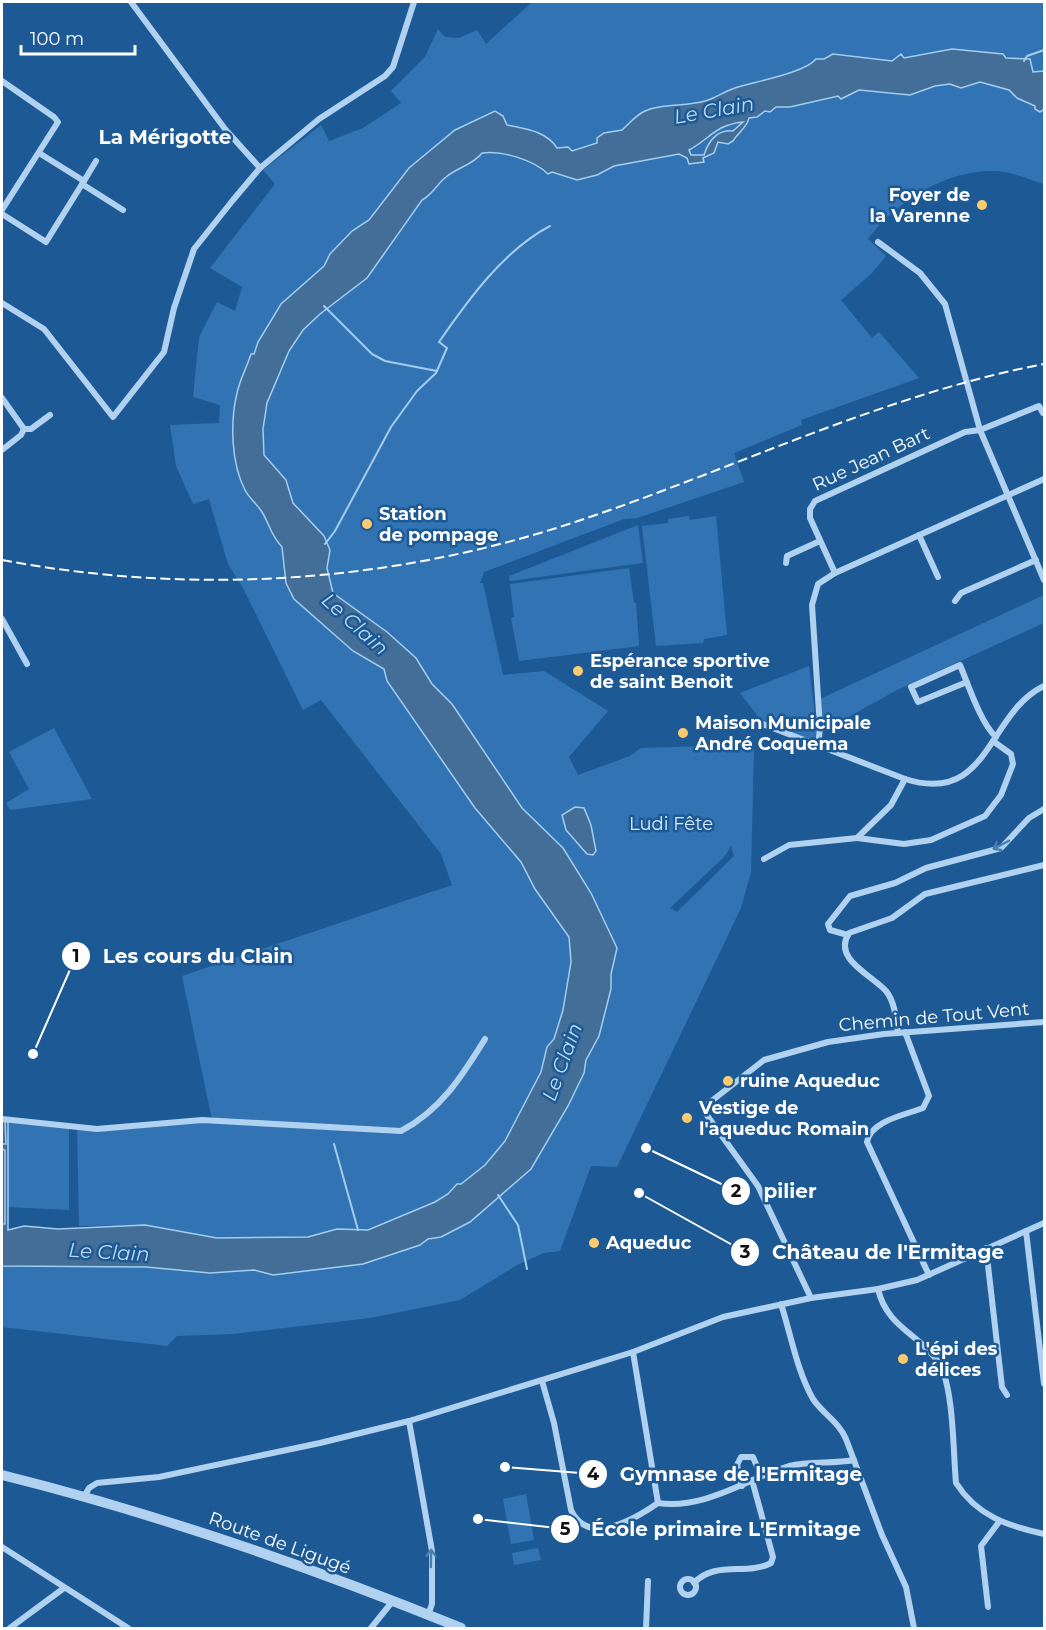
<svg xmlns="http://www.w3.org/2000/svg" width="1046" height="1630" font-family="Montserrat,sans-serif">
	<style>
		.green { fill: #3274b3; fill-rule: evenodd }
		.water { fill: #436e97; stroke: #a4cdf0; stroke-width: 1.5; fill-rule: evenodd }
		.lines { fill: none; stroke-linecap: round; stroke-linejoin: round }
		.stream { stroke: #a4cdf0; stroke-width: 2 }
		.minor { stroke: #b0d1ef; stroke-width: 6 }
		.tertiary { stroke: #b0d1ef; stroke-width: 10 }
		.rail { stroke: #fff; stroke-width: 2; stroke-dasharray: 10 4.5; stroke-linecap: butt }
		.oneway { stroke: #497eb0 }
		.poi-dot { fill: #feca6f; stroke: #1d5a95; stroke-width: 2 }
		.labels { text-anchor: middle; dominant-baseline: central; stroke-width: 5; stroke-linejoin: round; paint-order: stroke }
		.poi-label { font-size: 18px; font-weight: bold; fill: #fff; stroke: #1d5a95; text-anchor: start }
		.street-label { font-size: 18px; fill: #fff; stroke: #1d5a95 }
		.park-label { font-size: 18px; fill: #d7eafa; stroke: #1d5a95 }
		.water-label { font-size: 20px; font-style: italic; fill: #bddbf5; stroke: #1d5a95 }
		.neighbourhood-label { font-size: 20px; font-weight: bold; fill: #fff; stroke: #1d5a95 }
		.leader { fill: none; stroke: #fff; stroke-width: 2 }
		.callout-dot { fill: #fff; stroke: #1d5a95; stroke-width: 2 }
		.mark-label { font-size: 18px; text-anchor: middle; font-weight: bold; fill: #111 }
		.callout-label { font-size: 20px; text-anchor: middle; font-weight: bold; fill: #fff; stroke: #1d5a95; stroke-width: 5; stroke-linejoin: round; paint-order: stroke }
	</style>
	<rect width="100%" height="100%" fill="#1d5a95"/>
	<g class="green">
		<path d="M532,2H1044V184C1029,180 1011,171 995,171C945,170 897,201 868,239L886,256L872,273L841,300L872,338L879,332L919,378L801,420L802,425L734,453L744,482L637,518L624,519L484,572L480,583H483L503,675L544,671L608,711L569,757L578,775L630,756L641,748L744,745L754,749L751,872L741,908L617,1167L591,1166L560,1251L544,1253L519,1264L460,1300L370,1318L233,1334L177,1336L167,1346L2,1327V1266L146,1267L210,1273L254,1270L273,1275L363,1264L345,1231L337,1230L308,1237L217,1238L145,1225L79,1226L77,1127L212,1120L182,976L452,885L441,854L321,700L303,710L243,588L228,564L209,499L193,504L176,466L170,425L219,423L220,405L193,397L199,337L217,302L235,311L242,287L210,268L275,184L263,170L321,125L329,141L363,128L401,103L391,91L425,57L438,29L445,37L459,38L477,30L486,44ZM731,846L734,856L677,912L670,908L725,856Z"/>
		<path d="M689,516L690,520L716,516L727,635L704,639L703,643L656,646L642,526L668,523V519Z"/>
		<path d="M638,525L643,563L510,581L509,576Z"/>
		<path d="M629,568L634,603H636L639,646L519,661L511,618L514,617L510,584Z"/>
		<path d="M1044,595V623L897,690L823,731L820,699Z"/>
		<path d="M809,666L817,733L814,741L760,719L740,693Z"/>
		<path d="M54,728L92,799L10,810L6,803L29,789L9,752Z"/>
		<path d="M2,1119L5,1122V1224H2Z"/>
		<path d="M8,1122L69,1127V1210L8,1207Z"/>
		<path d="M526,1494L534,1540L511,1544L503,1499Z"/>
		<path d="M538,1548L541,1560L514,1565L512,1553Z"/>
	</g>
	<g class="water">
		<path d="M952,49L1003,54L1006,58L1030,59L1033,72L1044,71V109L1040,112L1035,109V106L1017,98L1009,90L980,82L961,88L950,84L935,86L910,95L859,90L841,99L838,96L790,107H776L770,112L765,111L757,117L749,118C748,126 738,133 733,141L728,144L718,142L714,153L703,158L704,162L689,164L687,158L679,154L614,166L597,175L577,180L552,172L548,174C534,160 501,150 482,153C473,165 458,167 446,177C437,184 433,194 422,200L367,278L320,314L303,330L289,351L267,403L263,429L264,455L286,480L293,503L324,536L330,550L327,568L333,593L387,632L416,658L432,684L452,704L522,808L563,848L591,893L617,948L611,974V989L599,1036L586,1060L584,1073L568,1106L531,1169L470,1222L441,1237L428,1239L420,1245L363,1264L273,1275L254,1270L210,1273L146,1267L2,1266V1224H5V1150L2,1149V1144H6L5,1122H8V1230L24,1226L58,1229L145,1225L217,1238L308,1237L337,1229L368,1230L435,1202L448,1194L457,1184H461L485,1165L505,1141L541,1072L547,1047L554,1039L563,1010L571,962L569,937L535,889L521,862L475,808L387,681L384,669L353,651L294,599L286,583L282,547C270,534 270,525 262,512C257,504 249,498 245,490C231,463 230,422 237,393C240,379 247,367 251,354H254L258,342L281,304L324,266L330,254L352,231L369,220L409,168L455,130L495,111L503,116L507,125C526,129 546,131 557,148L568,147L572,151L597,143V138L604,133L622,130C629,124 634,117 643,112C660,103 685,107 705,101C716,98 725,91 735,88C753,82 805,73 816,59H824L833,54L892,61L901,54L904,58ZM743,122L733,131C717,129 708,142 704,155H691L689,150C711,138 715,125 743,122Z"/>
		<path d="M575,807L584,808L591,825L596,851L593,855L587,854L566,830L562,815Z"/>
	</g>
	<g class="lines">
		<g class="stream">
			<path d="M1024,61L1027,56L1044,50"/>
			<path d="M324,306L372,354L385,361L437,371"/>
			<path d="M325,544L335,531L391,427L417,391L436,373L447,348L439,342C468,300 504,250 550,226"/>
			<path d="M334,1144L358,1230"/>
			<path d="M498,1195L518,1225L527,1269"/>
		</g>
		<g class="minor">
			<path d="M131,2L225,129L260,168"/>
			<path d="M2,81L54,117L58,122L2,210"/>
			<path d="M84,181L96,161"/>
			<path d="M82,184L123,210"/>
			<path d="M2,214L46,242L84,181L39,153"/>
			<path d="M878,242L920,273L945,304L980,430L1044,580"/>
			<path d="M2,303L44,329L113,417L164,352L174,308L194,249L233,200L260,168L319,119L385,76L393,67L414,2"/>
			<path d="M2,398L24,429L21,435L2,450"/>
			<path d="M24,429H31L50,415"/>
			<path d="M919,535L938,577"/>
			<path d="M786,563L787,556L820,541"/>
			<path d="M835,573L810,518V509L815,501L965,432L980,430L1039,406L1043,413"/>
			<path d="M955,601L961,593L1036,560"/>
			<path d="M2,619L27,664"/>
			<path d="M967,682L918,702L911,687L960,665C968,684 981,724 996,737"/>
			<path d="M755,721L905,779C990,806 987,713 1044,686"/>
			<path d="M818,746L820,728L812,605L818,584L835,573L1044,479"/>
			<path d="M857,838L904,844L931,840L985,816L1001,795L1013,764L1011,754L993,741"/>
			<path d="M764,859L789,845L857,838L891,805L905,779"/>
			<path d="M848,935L830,930L828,924L850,896L895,883L926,868L1001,848L1029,818L1044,809"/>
			<path d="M905,1032L929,1096L923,1108C905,1115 870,1121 867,1142L929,1275"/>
			<path d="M898,1033C896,1019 895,1002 886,991C872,975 832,959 849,933L892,918L925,894L1044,865"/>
			<path d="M2,1119L97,1129L202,1120L401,1131C441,1110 462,1076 485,1039"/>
			<path d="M1026,1231L1044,1384"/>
			<path d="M986,1248L1002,1387L1007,1395"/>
			<path d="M878,1289C887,1328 920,1334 939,1363C954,1388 953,1452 956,1483C977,1516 1008,1526 1044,1534"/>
			<path d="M811,1298L758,1186L706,1114L709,1103L764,1060L828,1042L884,1034L1044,1022"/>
			<path d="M781,1304C791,1335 797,1371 813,1399C823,1414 839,1422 846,1439L882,1535L906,1587L914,1628"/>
			<path d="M633,1352L658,1503C705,1510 746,1479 789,1466C810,1461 833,1464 854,1460"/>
			<path d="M542,1381L554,1423L571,1510C588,1547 635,1519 658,1503"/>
			<path d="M409,1421L432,1551V1604L428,1615"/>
			<path d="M742,1486L737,1465L741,1457H753L761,1476"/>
			<path d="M85,1495L89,1488L97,1483L159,1477L320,1443L409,1421L633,1352L723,1317L811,1298L878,1289L917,1280L1044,1223"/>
			<path d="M2,1547L128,1628"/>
			<circle cx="688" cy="1587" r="8"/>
			<path d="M694,1583C715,1560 747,1576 771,1563L773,1557L752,1480"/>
			<path d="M988,1607L981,1546L999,1522"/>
			<path d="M10,1628L64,1588"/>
			<path d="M371,1628L392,1602"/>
			<path d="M646,1628L648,1581"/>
		</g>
		<path class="tertiary" d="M2,1475C159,1514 311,1567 461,1628"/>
		<path class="rail" d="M2,560C194,596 393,583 578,521C734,469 882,395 1044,364"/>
	</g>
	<defs><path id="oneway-shaft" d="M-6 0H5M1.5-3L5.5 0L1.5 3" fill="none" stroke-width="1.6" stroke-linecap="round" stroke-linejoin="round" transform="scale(1.5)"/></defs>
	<g class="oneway">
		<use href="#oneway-shaft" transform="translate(1001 845) rotate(152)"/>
		<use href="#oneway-shaft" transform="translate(431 1558) rotate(-89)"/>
	</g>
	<g class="poi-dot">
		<circle cx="982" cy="205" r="6"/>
		<circle cx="367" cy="524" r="6"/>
		<circle cx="578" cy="671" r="6"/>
		<circle cx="683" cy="733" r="6"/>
		<circle cx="728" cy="1081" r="6"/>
		<circle cx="687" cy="1118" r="6"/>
		<circle cx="594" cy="1243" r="6"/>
		<circle cx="903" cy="1359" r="6"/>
	</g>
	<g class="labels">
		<g class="poi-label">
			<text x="970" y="195" text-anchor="end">Foyer de<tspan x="970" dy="21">la Varenne</tspan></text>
			<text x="379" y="514">Station<tspan x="379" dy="21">de pompage</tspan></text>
			<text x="590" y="661">Espérance sportive<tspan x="590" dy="21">de saint Benoit</tspan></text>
			<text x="695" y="723">Maison Municipale<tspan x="695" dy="21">André Coquema</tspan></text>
			<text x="740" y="1081">ruine Aqueduc</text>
			<text x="699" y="1108">Vestige de<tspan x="699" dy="21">l'aqueduc Romain</tspan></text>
			<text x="606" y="1243">Aqueduc</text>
			<text x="915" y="1349">L'épi des<tspan x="915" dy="21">délices</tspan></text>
		</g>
		<g class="street-label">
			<text transform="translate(871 459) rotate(-25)">Rue Jean Bart</text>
			<text transform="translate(934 1017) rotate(-5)">Chemin de Tout Vent</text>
			<text transform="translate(280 1543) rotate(20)">Route de Ligugé</text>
		</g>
		<g class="park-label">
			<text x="671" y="824">Ludi Fête</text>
		</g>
		<g class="water-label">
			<text transform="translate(714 110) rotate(-10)">Le Clain</text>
			<text transform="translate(355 624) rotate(42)">Le Clain</text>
			<text transform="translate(562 1062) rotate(-70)">Le Clain</text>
			<text transform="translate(109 1252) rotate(3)">Le Clain</text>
		</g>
		<g class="neighbourhood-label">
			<text x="165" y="137">La Mérigotte</text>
		</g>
	</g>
	<path class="leader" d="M33 1054L76 956M646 1148L736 1191M639 1193L745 1252M505 1467L593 1474M478 1519L565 1529"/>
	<g class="callout-dot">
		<circle cx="33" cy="1054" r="6"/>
		<circle cx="646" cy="1148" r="6"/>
		<circle cx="639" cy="1193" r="6"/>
		<circle cx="505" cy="1467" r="6"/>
		<circle cx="478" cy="1519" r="6"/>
		<circle cx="76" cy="956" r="15"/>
		<circle cx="736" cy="1191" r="15"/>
		<circle cx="745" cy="1252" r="15"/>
		<circle cx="593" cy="1474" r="15"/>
		<circle cx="565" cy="1529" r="15"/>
	</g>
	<g class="mark-label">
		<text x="76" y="962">1</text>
		<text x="736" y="1197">2</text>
		<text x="745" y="1258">3</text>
		<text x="593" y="1480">4</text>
		<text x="565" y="1535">5</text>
	</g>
	<g class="callout-label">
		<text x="198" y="963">Les cours du Clain</text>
		<text x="790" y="1198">pilier</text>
		<text x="888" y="1259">Château de l'Ermitage</text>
		<text x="741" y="1481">Gymnase de l'Ermitage</text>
		<text x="726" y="1536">École primaire L'Ermitage</text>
	</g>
	<rect width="1046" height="1630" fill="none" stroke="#ffffff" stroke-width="6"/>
	<path d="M21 45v9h114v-9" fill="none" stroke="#ffffff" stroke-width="3"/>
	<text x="30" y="45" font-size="18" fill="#ffffff" stroke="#1d5a95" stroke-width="4.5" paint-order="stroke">100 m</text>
</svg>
